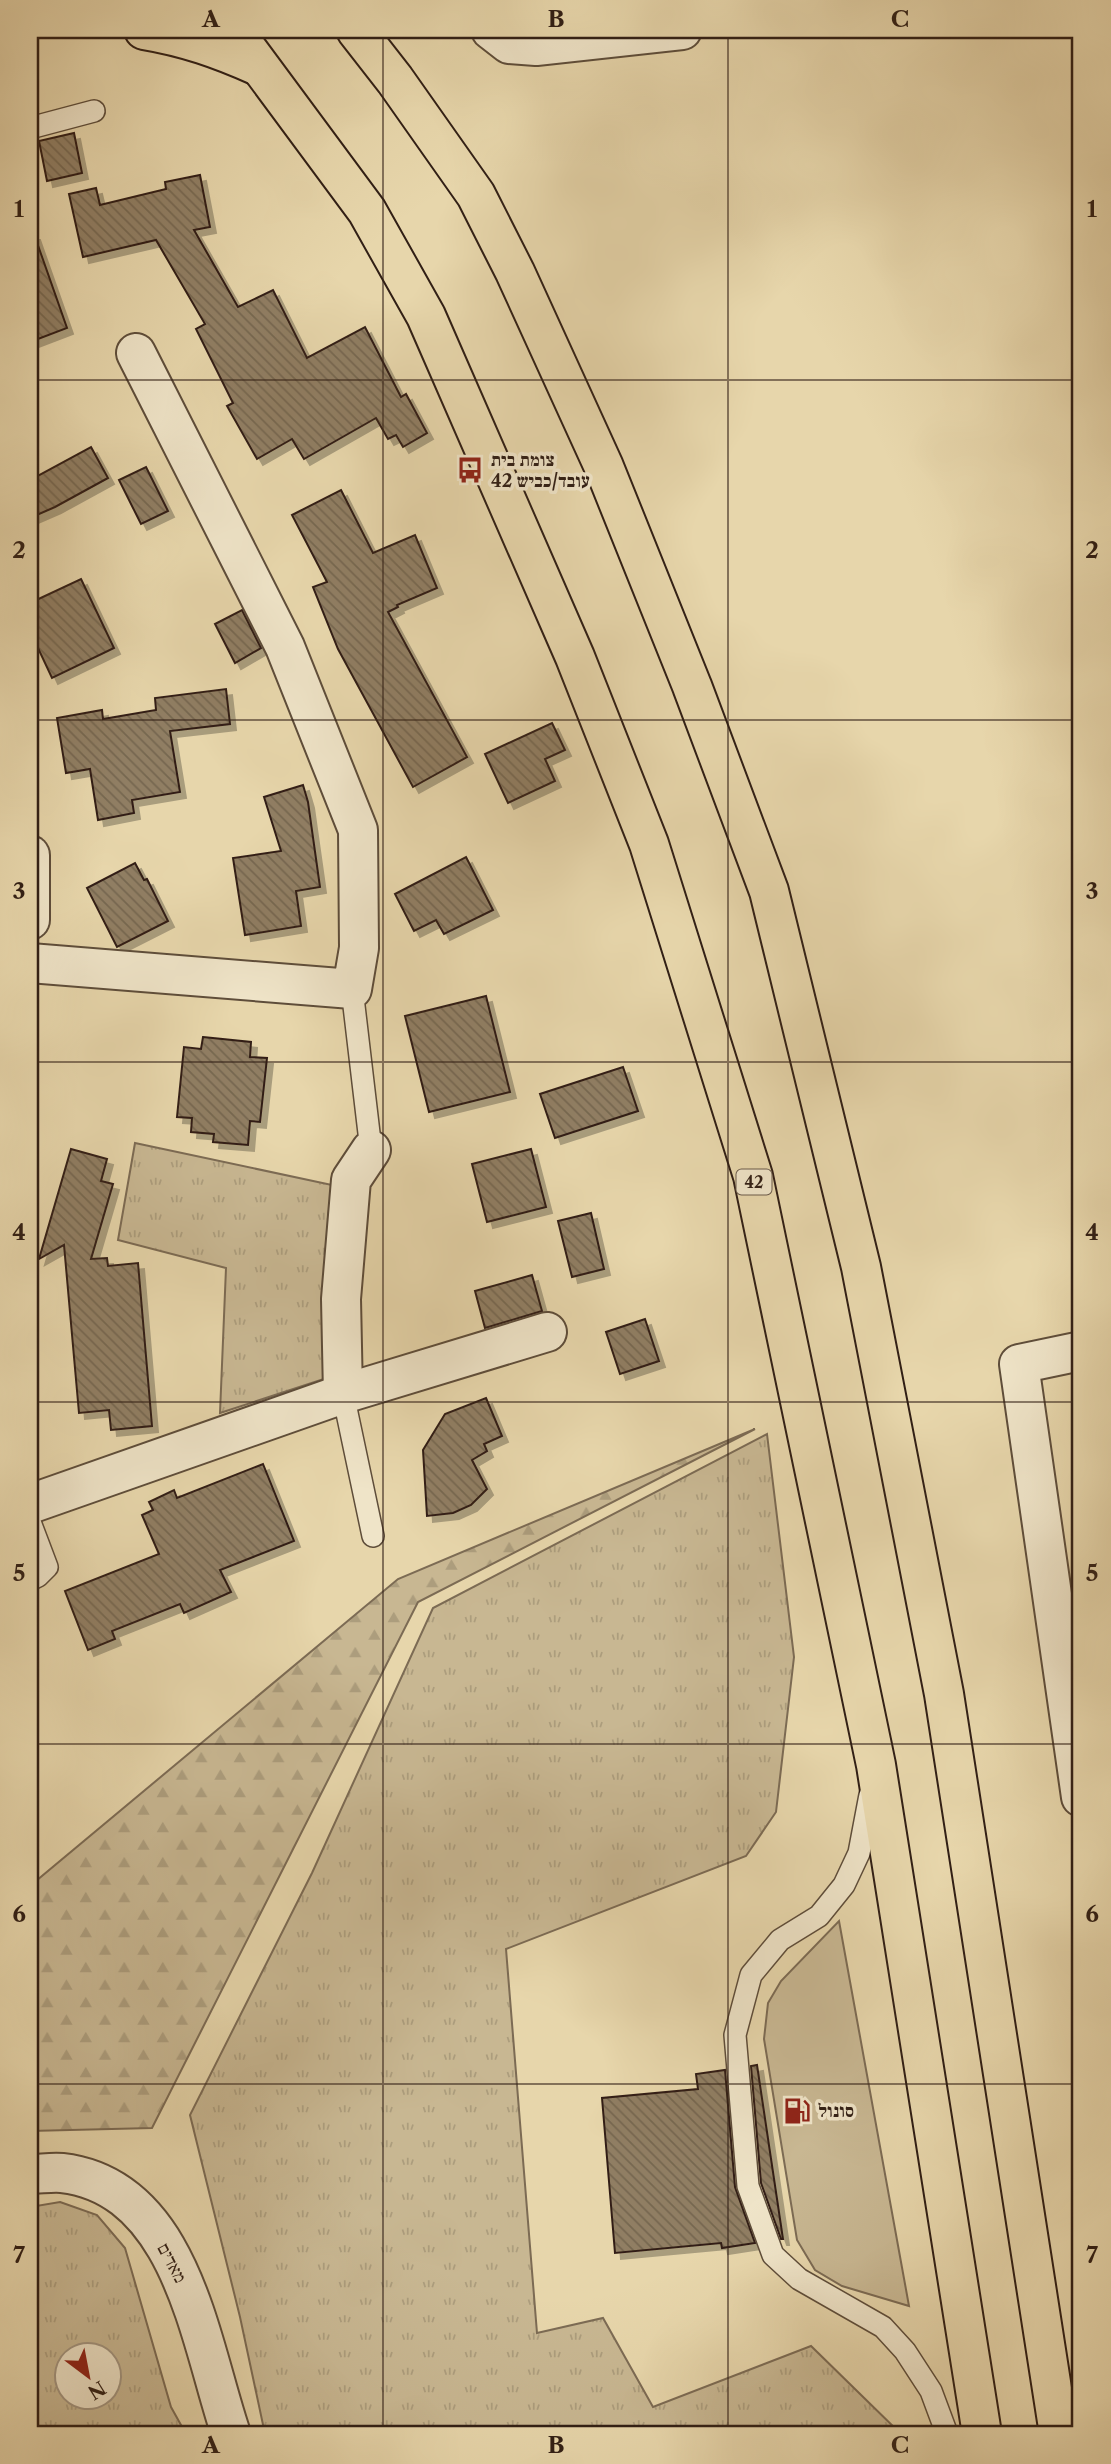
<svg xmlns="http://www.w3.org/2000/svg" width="1111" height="2464" font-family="'Libre Caslon Text','Frank Ruhl Libre',serif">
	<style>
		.grass { fill: url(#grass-tufts); stroke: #7c6b54; stroke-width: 2; fill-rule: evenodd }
		.forest { fill: url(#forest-firs); stroke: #7c6b54; stroke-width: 2 }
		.park { fill: #c8b792; stroke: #7c6b54; stroke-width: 2 }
		.building { fill: url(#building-back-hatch); stroke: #311f15; stroke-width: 2; filter: url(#shadow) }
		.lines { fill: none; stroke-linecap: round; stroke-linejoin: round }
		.service-casing { stroke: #5e4d3a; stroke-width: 24 }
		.minor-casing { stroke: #5e4d3a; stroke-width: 42 }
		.trunk-casing { stroke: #311f15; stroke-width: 42 }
		.service { stroke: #efe4c8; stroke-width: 21 }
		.minor { stroke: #efe4c8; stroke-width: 38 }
		.trunk { stroke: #e7d6ab; stroke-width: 38 }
		.grid { fill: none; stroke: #311f15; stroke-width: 2; stroke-opacity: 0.55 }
		.labels { text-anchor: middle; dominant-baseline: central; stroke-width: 7; stroke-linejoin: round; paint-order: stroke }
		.shield { fill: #efe4c8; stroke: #6a5a4b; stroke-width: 2 }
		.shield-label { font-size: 16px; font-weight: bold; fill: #311f15 }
		.poi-label { font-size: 18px; font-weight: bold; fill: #311f15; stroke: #efe4c8; text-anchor: start }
		.street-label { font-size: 18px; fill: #311f15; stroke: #efe4c8 }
		.neatline { fill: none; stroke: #311f15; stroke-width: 2.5 }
		.grid-label { font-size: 23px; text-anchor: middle; font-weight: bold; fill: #311f15 }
	</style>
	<defs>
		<pattern id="grass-tufts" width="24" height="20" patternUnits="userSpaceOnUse" patternTransform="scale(1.75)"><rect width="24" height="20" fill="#c8b792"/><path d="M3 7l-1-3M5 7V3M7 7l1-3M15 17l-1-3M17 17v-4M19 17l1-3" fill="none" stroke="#ac9d7d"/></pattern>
		<pattern id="forest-firs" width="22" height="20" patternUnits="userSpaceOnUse" patternTransform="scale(1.75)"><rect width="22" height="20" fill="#c8b792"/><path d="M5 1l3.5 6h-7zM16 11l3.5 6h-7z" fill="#ac9d7d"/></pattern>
		<pattern id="building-back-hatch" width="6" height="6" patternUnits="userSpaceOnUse" patternTransform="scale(1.75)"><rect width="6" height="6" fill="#907e63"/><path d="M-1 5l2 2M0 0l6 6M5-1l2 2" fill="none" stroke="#766750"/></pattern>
		<filter id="shadow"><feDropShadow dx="6" dy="6" stdDeviation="0" flood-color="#0004"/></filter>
	</defs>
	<rect width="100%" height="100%" fill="#e7d6ab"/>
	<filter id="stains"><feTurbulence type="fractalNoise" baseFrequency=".00286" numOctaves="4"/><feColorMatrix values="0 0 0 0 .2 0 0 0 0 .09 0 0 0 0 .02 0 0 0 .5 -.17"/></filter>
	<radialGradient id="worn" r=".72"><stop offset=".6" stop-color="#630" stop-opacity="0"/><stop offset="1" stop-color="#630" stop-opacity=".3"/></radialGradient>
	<g class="grass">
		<path d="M135,1143L332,1185L328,1218L330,1377L220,1413L226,1268L118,1240Z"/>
		<path d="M767,1434L794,1657L776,1812L746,1856L506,1949L537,2333L603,2318L653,2407L811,2346L901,2434H265L240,2317L190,2115L312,1873L433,1608Z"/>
		<path d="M60,2202L97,2215L125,2248L171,2407L186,2434H30V2207ZM66,2356H108V2398H66Z"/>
	</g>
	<path class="forest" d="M755,1429L418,1602L152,2128L30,2131V1886L398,1579Z"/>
	<path class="park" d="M839,1921L909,2306L842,2286L815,2270L797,2240L764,2039L768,2003L781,1981Z"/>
	<g class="building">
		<path d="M74,133L82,173L47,181L39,141Z"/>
		<path d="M200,175L210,227L194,230L238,307L273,290L307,358L365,327L401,397L406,394L427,433L403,447L396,435L388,439L376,418L304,459L292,439L257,459L227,406L233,403L196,329L205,324L156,240L83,257L69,194L96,188L100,205L166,189L165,182Z"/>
		<path d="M30,234H34L67,328L30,342Z"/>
		<path d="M91,447L108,478L55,507L30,518V480Z"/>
		<path d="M146,467L168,511L141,524L119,480Z"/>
		<path d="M341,490L373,553L415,535L437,588L397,605L398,607L388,612L467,757L413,787L338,649L313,587L327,582L292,515Z"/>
		<path d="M81,579L114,648L52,678L30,631V603Z"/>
		<path d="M242,610L261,648L235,663L215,624Z"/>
		<path d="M226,689L230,724L170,731L180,792L132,800L134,813L98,820L90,769L66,773L57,718L102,710L103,719L156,710L155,698Z"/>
		<path d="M552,723L565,750L545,759L555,781L508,803L485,754Z"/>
		<path d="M303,785L308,802L320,887L296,891L301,926L245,935L233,858L281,851L264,797Z"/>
		<path d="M466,857L493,910L444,934L436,920L414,931L395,894Z"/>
		<path d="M135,863L144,880L147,879L168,921L117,947L87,888Z"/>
		<path d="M486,996L510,1092L429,1112L405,1016Z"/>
		<path d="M203,1037L251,1042L250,1057L267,1058L260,1122L250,1121L248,1145L213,1142L214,1134L191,1132L192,1118L177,1117L184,1047L201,1049Z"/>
		<path d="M623,1067L638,1111L555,1138L540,1094Z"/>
		<path d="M71,1149L107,1159L101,1181L113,1184L91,1259L107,1258L108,1266L138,1263L152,1426L111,1430L109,1410L79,1413L64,1245L39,1259Z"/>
		<path d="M531,1149L546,1207L487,1222L472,1164Z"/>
		<path d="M591,1213L604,1269L572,1277L558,1221Z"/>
		<path d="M532,1275L542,1311L485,1328L475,1291Z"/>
		<path d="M645,1319L659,1361L620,1374L606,1332Z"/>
		<path d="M486,1398L502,1436L484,1444L487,1451L472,1460L487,1489L471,1505L453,1513L427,1516L423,1450L445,1414Z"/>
		<path d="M263,1464L294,1541L220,1570L231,1592L184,1613L180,1604L112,1631L115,1639L88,1650L65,1591L159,1554L142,1515L153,1510L149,1502L174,1490L177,1498Z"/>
		<path d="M757,2065L783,2239H781L761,2183L751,2066Z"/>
		<path d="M725,2070L735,2187L755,2243L722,2248L721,2243L615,2253L602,2098L698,2089L696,2074Z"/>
	</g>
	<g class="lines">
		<g class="service-casing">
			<g id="service">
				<path d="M30,128L94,111"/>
				<path d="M352,989L371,1150"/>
				<path d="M343,1394L373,1536"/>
				<path d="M30,1522L47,1567L38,1576L30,1580"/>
				<path d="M870,1795L859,1853L844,1885L819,1916L780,1940L751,1975L735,2035L748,2186L773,2255L799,2279L883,2327L905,2351L931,2391L947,2434"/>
			</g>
		</g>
		<g class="minor-casing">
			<g id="minor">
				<path d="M491,30L509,44L536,46L682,30"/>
				<path d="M30,855V920"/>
				<path d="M30,963L352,989L359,948L358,830L285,647L136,353"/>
				<path d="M1081,1351L1019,1364L1081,1797"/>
				<path d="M343,1394L341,1299L351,1180L371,1150"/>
				<path d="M30,1504L343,1394L547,1332"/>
				<path d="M30,2174C40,2174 52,2172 62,2173C182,2187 200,2343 231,2434"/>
			</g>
		</g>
		<g class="trunk-casing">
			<g id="trunk">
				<path d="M144,30C186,37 220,49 258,66"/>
				<path d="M233,30L367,211L426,316L575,657L649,844L753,1176L876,1765L982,2434"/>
				<path d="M356,30L395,80L476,195L515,272L604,467L692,686L769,891L861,1267L944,1694L1059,2434"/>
			</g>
		</g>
		<use href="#service" class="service"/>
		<use href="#minor" class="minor"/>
		<use href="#trunk" class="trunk"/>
	</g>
	<path class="grid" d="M383,30V2434M728,30V2434M30,380H1081M30,720H1081M30,1062H1081M30,1402H1081M30,1744H1081M30,2084H1081"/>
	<defs>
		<g id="bus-bare" transform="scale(2.1)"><path d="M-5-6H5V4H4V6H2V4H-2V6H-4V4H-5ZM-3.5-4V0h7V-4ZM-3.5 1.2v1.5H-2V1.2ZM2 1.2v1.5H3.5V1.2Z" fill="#8f2418" stroke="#efe4c8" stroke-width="2.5" paint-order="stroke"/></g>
		<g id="fuel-bare" transform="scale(2.1)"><path d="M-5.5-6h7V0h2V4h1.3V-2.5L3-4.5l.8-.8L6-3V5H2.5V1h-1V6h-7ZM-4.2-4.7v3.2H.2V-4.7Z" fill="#8f2418" stroke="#efe4c8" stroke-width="2.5" paint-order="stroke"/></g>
	</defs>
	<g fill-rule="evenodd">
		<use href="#bus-bare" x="470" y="470"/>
		<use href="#fuel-bare" x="797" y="2111"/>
	</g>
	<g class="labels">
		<rect class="shield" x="736.5" y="1169.5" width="35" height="25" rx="5"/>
		<g class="shield-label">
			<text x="754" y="1182">42</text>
		</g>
		<g class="poi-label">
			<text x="491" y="460">צומת בית<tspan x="491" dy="21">עובד/כביש 42</tspan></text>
			<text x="818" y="2111">סונול</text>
		</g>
		<g class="street-label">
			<text transform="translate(172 2263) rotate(62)">מאדים</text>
		</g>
	</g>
	<rect width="1111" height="2464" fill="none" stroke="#e7d6ab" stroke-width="77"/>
	<g transform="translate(88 2376) rotate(148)"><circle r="33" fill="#efe4c8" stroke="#a39580" stroke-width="2"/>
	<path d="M0-5L12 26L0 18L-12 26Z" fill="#8f2418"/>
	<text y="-10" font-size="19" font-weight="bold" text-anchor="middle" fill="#311f15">N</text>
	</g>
	<rect x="38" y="38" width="1034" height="2388" class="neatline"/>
	<g class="grid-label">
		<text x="211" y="27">A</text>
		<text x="556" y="27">B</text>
		<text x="900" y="27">C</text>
		<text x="19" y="217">1</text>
		<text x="1092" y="217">1</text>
		<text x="19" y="558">2</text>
		<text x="1092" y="558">2</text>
		<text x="19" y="899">3</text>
		<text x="1092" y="899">3</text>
		<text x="19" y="1240">4</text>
		<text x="1092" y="1240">4</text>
		<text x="19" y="1581">5</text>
		<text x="1092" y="1581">5</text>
		<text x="19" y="1922">6</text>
		<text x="1092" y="1922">6</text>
		<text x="19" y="2263">7</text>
		<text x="1092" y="2263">7</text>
		<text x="211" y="2453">A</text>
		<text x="556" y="2453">B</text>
		<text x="900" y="2453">C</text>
	</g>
	<rect width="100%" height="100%" filter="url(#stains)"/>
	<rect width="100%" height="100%" fill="url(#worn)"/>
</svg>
